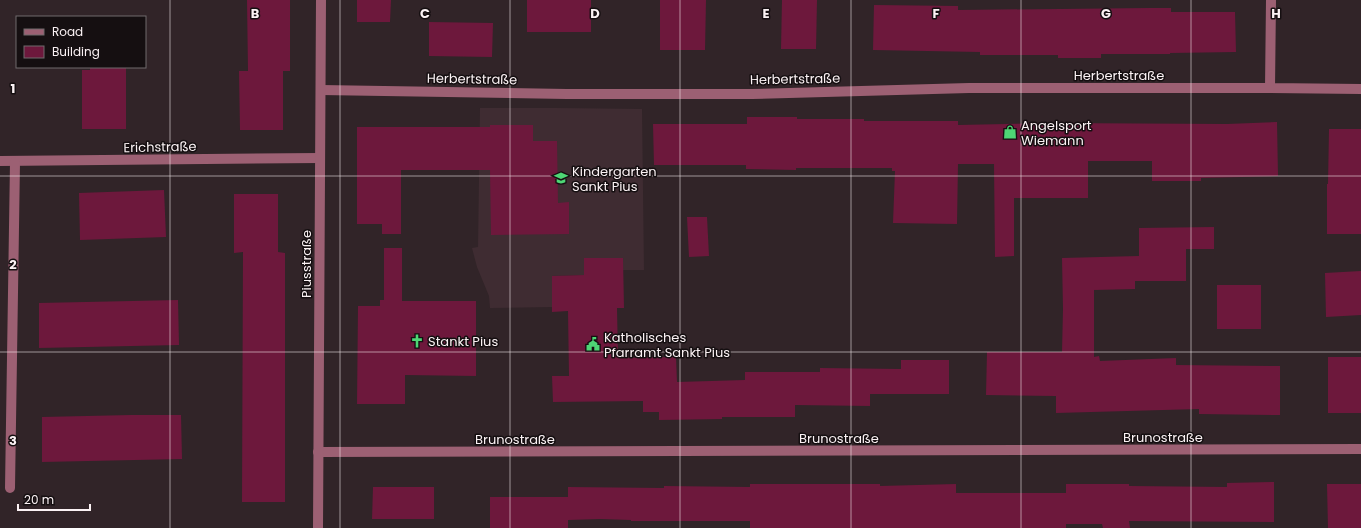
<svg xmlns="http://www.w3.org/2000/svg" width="1361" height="528" font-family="Poppins,sans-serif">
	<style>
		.built { fill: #3f2c32 }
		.building { fill: #6d183c }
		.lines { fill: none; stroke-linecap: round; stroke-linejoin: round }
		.minor { stroke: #9c6073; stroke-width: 10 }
		.grid { fill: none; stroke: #fbf2f4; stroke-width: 1; stroke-opacity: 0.55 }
		.labels { text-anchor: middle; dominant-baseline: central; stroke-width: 3; stroke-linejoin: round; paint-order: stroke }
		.street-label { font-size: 13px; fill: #fbf2f4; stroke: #150f11 }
		.poi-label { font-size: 13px; fill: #fbf2f4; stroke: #150f11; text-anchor: start }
		.grid-label { font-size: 13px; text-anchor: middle; font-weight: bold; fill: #fbf2f4; stroke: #150f11; stroke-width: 3; stroke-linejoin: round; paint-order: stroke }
	</style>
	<rect width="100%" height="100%" fill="#312428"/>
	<path class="built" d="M480,108H557L642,109L644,270H616V258H584V275L552,276V307L490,308L489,296L477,267L472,248L478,247Z"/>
	<g class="building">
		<path d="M247,0H290V71H283V130H240L239,71H248Z"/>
		<path d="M357,0H391L390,22H357Z"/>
		<rect x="527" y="0" width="64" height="32"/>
		<path d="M660,0H706L705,50H660Z"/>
		<path d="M782,0H817L816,49H781Z"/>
		<path d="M874,5L958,6V10L1149,8H1171V12H1235L1236,52L1170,53V54H1101V58H1058V55H980V52L873,50Z"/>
		<path d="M429,22L493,23L492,57L429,56Z"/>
		<path d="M90,67H126V129H82V70H90Z"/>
		<path d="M747,117H797V119H864V121H958V125L1050,123L1227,124L1277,122L1278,176L1201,178V181H1152V161H1088V198H1014V256L995,257L994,164H958L957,224L893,223L895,171H892V168H796V170L746,169V165H654L653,124H747Z"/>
		<path d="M490,125H533V141H557L558,203L569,202V234L491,235L490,170H401V234H382V224H357V127H490Z"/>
		<path d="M1329,129H1361V234H1327V184H1328Z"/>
		<path d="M164,190L166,237L80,240L79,193Z"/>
		<path d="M234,194H278V252L285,253V502H242L243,252L234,253Z"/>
		<path d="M687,217H707L709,256L689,257Z"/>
		<path d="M1214,227V249H1186V281H1135V289L1094,290V357L1099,356L1100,361L1176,358V365L1280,366V415L1199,414V409L1056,413V396L986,395L987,352H1062L1063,309L1062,258L1139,256V228Z"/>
		<path d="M384,248H402V301H476V376L405,375V404H357L358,306H380V300H384Z"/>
		<path d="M584,258H623L624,308H617L618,358L676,357L677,382L745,380V372H820V368L901,369V360H949V394H870V406L795,405V417H722V419L659,420V412H643V401L553,402L552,376H569L568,311L552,312V276L584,275Z"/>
		<path d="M1361,271V315L1326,317L1325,273Z"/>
		<rect x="1217" y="285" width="44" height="44"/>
		<path d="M178,300L179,345L39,348V303Z"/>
		<rect x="1328" y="357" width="33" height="56"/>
		<path d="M131,415H181L182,459L42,462V417Z"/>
		<path d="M1274,482V522L1129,521L1130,528H1103L1102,524H1066V528H750V521H631V520L600,519L568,520V528H490V497H568V487L664,488V486L750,487V484H880V486L956,484V493H1066V484H1129V486L1227,487V483Z"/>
		<path d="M1327,484H1361V528H1328Z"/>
		<path d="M373,487H434V519H372Z"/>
	</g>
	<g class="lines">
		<g class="minor">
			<path d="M1271,0L1270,88L1361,89"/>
			<path d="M321,90L567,94H752L969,88H1270"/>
			<path d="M0,161L320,158"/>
			<path d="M318,452L1361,449"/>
			<path d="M10,488L15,162"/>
			<path d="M318,528L321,0"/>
		</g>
	</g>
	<path class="grid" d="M170,0V528M340,0V528M510,0V528M680,0V528M851,0V528M1021,0V528M1191,0V528M0,176H1361M0,352H1361"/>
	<defs>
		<g id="shop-bare" transform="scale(1.08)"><path d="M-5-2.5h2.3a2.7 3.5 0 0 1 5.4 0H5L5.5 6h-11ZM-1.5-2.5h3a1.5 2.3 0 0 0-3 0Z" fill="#4ed675" stroke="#150f11" stroke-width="2.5" paint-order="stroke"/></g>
		<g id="school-bare" transform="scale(1.08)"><path d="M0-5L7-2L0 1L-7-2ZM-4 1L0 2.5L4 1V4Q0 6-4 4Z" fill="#4ed675" stroke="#150f11" stroke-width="2.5" paint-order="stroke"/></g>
		<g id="church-bare" transform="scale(1.08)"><path d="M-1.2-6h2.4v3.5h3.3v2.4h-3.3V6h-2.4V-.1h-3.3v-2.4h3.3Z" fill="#4ed675" stroke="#150f11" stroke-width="2.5" paint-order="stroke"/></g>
		<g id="civic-bare" transform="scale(1.08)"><path d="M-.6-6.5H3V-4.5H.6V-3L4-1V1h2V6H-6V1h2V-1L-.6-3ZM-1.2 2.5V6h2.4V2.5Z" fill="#4ed675" stroke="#150f11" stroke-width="2.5" paint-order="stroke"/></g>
	</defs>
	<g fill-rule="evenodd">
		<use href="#shop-bare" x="1010" y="132"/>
		<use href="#school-bare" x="561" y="178"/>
		<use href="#church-bare" x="417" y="341"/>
		<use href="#civic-bare" x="593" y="344"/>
	</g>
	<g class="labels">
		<g class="street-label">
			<text x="1119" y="75">Herbertstraße</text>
			<text transform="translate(472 79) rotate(1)">Herbertstraße</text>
			<text transform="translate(795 79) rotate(-1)">Herbertstraße</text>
			<text transform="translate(160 147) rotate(-1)">Erichstraße</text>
			<text transform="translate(306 264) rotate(-90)">Piusstraße</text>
			<text x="1163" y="437">Brunostraße</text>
			<text x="839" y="438">Brunostraße</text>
			<text x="515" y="439">Brunostraße</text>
		</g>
		<g class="poi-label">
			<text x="1021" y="125">Angelsport<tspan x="1021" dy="15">Wiemann</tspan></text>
			<text x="572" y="171">Kindergarten<tspan x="572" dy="15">Sankt Pius</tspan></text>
			<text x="604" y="337">Katholisches<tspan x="604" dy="15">Pfarramt Sankt Pius</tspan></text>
			<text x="428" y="341">Stankt Pius</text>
		</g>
	</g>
	<g class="grid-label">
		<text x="255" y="18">B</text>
		<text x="425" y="18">C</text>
		<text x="595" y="18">D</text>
		<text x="766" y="18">E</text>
		<text x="936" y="18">F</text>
		<text x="1106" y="18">G</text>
		<text x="1276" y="18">H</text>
		<text x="13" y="93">1</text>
		<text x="13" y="269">2</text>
		<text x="13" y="445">3</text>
	</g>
	<rect x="16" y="16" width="130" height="52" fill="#150f11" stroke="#716a6c"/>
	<rect x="24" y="29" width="20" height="6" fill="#9c6073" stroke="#716a6c"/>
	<text x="52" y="36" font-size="12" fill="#fbf2f4">Road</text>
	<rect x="24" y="46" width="20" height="12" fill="#6d183c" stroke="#716a6c"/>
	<text x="52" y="56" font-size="12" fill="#fbf2f4">Building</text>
	<path d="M18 504v6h72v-6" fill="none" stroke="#fbf2f4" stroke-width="2"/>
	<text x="24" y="504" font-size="12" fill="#fbf2f4" stroke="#150f11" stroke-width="3" paint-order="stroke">20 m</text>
</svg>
